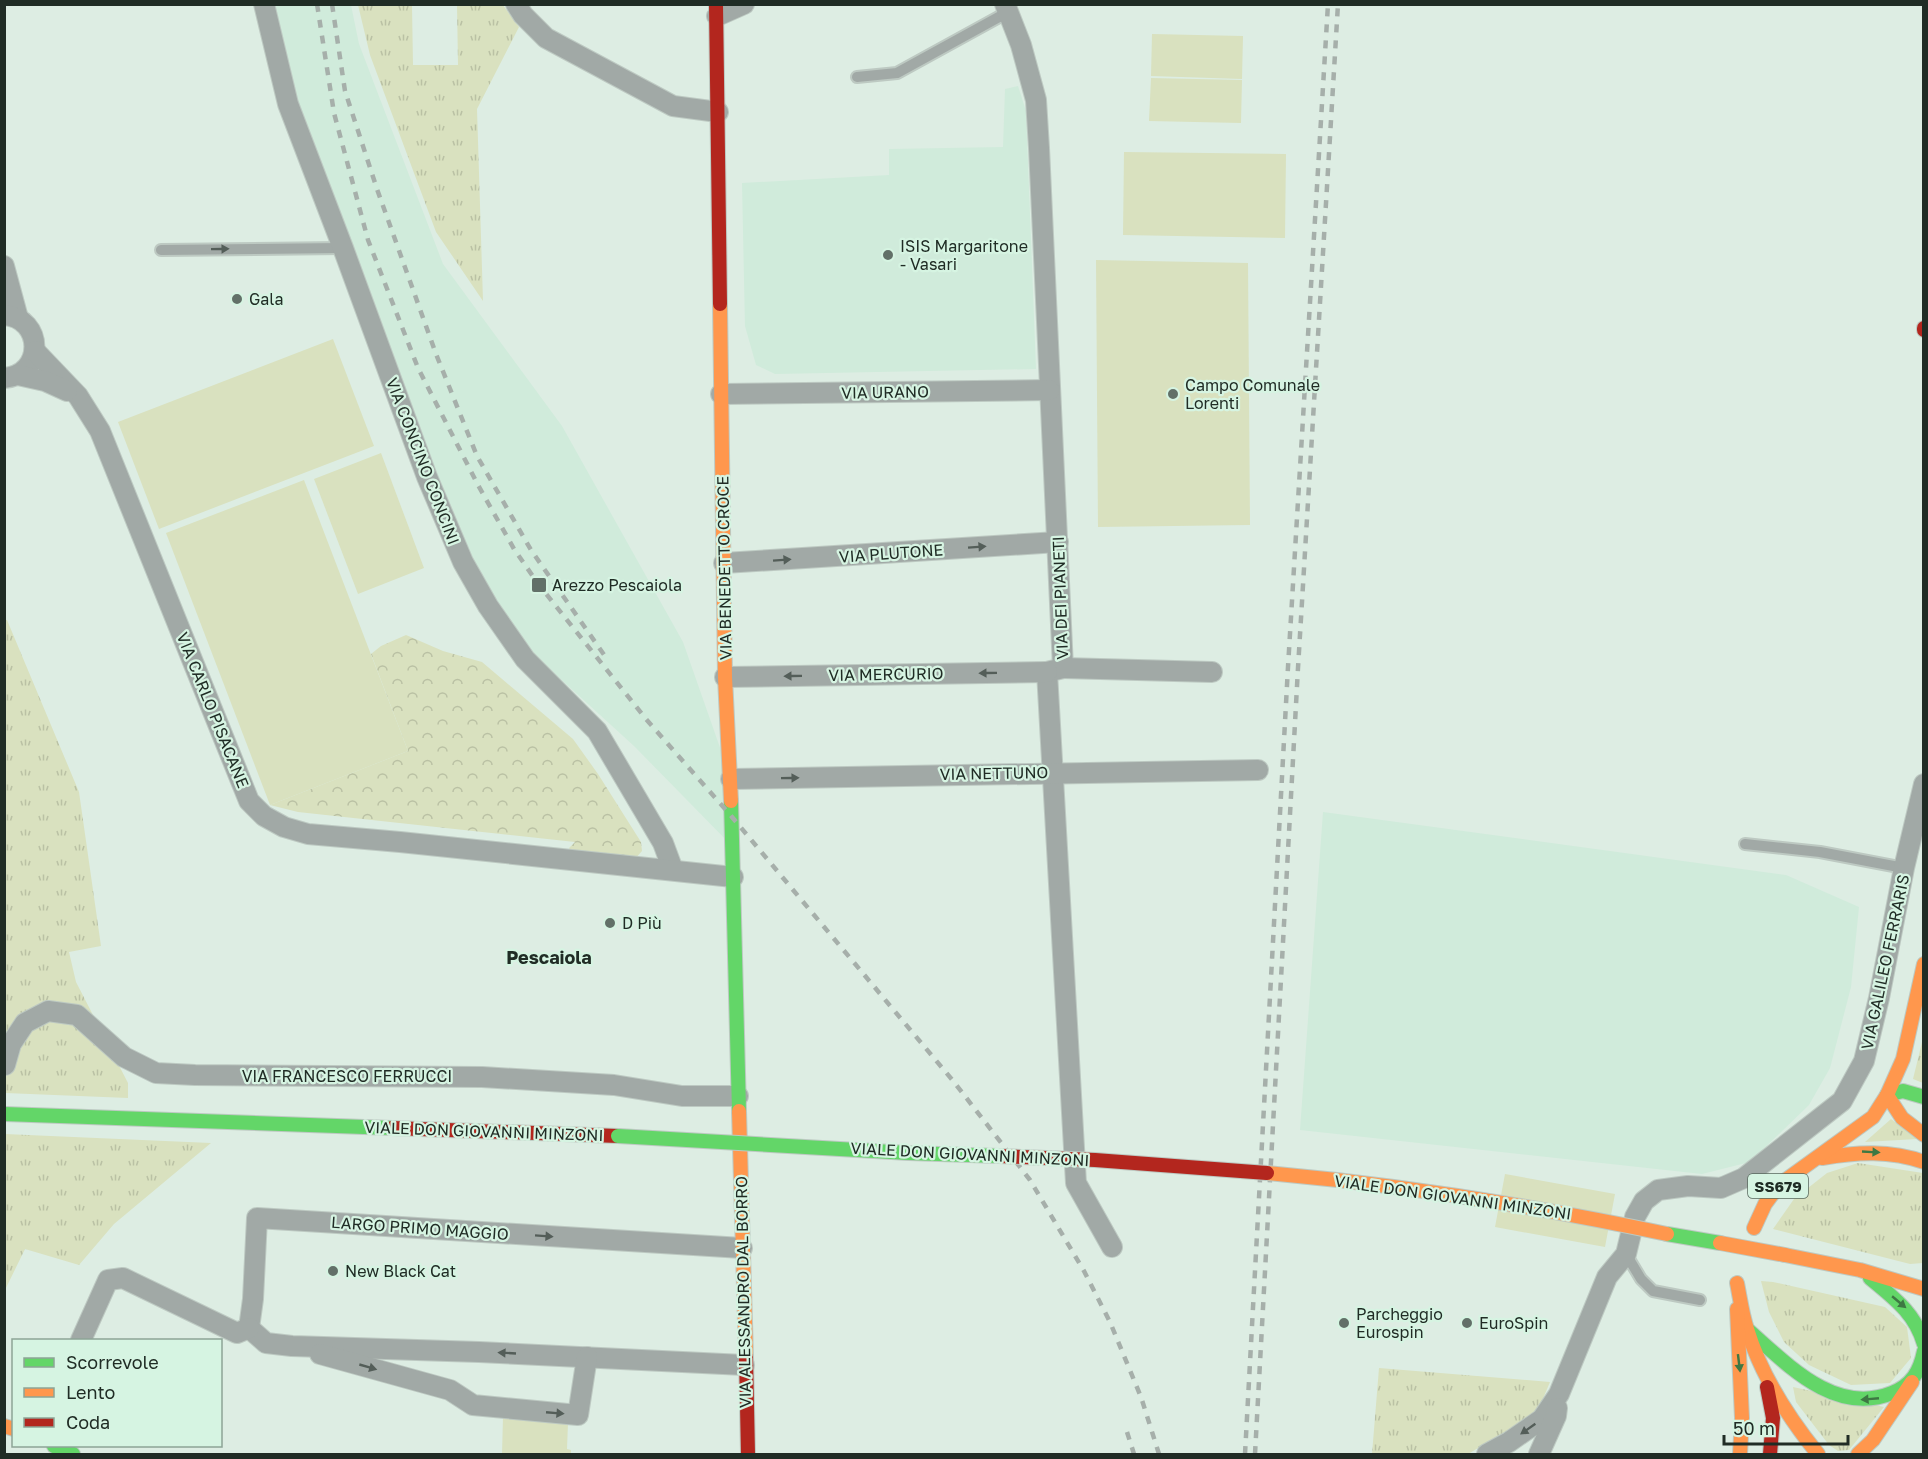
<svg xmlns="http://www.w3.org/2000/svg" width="1928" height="1459" font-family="'Golos Text',sans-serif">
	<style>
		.built { fill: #d0ebdb }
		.grass { fill: url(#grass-tufts) }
		.park { fill: url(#park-crowns) }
		.garden { fill: #d9e1bf }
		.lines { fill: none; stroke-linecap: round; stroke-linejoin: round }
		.lane-casing { stroke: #bdc9c2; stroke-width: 14 }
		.street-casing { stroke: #bdc9c2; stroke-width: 22 }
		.fast-casing { stroke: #bdc9c2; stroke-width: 16 }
		.slow-casing { stroke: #bdc9c2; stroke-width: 16 }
		.jam-casing { stroke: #bdc9c2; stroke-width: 16 }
		.lane { stroke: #a1a9a6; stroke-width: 10 }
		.street { stroke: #a1a9a6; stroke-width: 20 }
		.fast { stroke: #63d668; stroke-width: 14 }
		.slow { stroke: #ff974d; stroke-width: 14 }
		.jam { stroke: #b3261e; stroke-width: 14 }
		.rail { stroke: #a6afaa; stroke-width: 4.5; stroke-dasharray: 8 8; stroke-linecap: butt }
		.fast-bridge-casing { stroke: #bdc9c2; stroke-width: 16; stroke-linecap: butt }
		.slow-bridge-casing { stroke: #bdc9c2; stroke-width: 16; stroke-linecap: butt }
		.jam-bridge-casing { stroke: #bdc9c2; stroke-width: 16; stroke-linecap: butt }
		.fast-bridge { stroke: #63d668; stroke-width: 14 }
		.slow-bridge { stroke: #ff974d; stroke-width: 14 }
		.jam-bridge { stroke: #b3261e; stroke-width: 14 }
		.oneway { fill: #545e59 }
		.oneway2 { fill: #3e7843 }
		.poi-dot { fill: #627068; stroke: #d6f4e2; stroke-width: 2 }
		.labels { text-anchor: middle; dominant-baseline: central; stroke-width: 4.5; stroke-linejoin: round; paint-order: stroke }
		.shield { fill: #d6f4e2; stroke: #57685e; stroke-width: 1.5 }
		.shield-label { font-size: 15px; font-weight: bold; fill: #202c25 }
		.poi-label { font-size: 16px; fill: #202c25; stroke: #d6f4e2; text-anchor: start }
		.street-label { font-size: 16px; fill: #202c25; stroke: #d6f4e2 }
		.neighbourhood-label { font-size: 18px; font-weight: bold; fill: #202c25; stroke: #d6f4e2 }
	</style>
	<defs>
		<pattern id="grass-tufts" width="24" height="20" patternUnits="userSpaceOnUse" patternTransform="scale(1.5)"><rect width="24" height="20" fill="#d9e1bf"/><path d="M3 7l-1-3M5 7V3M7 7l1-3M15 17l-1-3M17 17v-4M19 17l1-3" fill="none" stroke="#bac1a4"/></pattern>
		<pattern id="park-crowns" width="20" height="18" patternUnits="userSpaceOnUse" patternTransform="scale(1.5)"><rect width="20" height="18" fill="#d9e1bf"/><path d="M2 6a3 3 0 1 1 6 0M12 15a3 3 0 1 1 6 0" fill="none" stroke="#bac1a4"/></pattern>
	</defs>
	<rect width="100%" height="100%" fill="#ddede3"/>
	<g class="built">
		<path d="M270,5H351L359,44L443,264L562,426L683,642L731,779L733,847L634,746L531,652L477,572L449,512L293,101Z"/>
		<path d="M1018,86L1026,111L1036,369L775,374L756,365L745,326L742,183L889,175V149L1003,147L1005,89Z"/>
		<path d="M1323,812L1786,875L1859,907L1851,987L1830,1068L1809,1105L1750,1162L1702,1174L1300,1130Z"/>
	</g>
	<g class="grass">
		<path d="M358,5H412L413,65H458L457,5H503L519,27L477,109L483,301L436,232L370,55Z"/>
		<path d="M4,620H7L79,792L101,946L69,952L76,982L128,1083V1098L5,1093Z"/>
		<path d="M1923,1038V1083L1913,1079Z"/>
		<path d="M1891,1119L1917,1139L1865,1142Z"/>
		<path d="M5,1134L211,1143L114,1224L79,1265L25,1249L5,1290Z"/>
		<path d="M1858,1163L1923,1173V1263L1910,1264L1773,1229L1794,1199L1827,1173Z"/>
		<path d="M1761,1281L1773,1282L1885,1307L1907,1327L1911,1358L1890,1383L1851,1385L1809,1365L1784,1342L1769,1312Z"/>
		<path d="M1379,1368L1550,1382L1537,1413L1468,1454H1372Z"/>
		<path d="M1793,1387L1884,1407L1849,1450L1838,1451L1829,1445L1796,1402Z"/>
	</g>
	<path class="park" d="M406,635L443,651L482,662L573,739L598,774L641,842L642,851L634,860L573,854L569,848L575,842L298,812L270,805L408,751L371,654L381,646Z"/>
	<g class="garden">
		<path d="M1152,34L1243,36L1242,79L1151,76Z"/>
		<path d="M1151,78L1242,80L1241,123L1149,121Z"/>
		<path d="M1124,152L1286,154L1285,238L1123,235Z"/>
		<path d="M1096,260L1248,263L1250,525L1098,527Z"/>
		<path d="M333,339L374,446L159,529L118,422Z"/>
		<path d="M381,453L424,568L358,594L314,479Z"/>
		<path d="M304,480L408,751L270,805L166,533Z"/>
		<path d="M1505,1174L1615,1194L1605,1247L1495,1227Z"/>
		<path d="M503,1417L568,1423L567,1449L571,1450V1454H502Z"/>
	</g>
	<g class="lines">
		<g class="lane-casing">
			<g id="lane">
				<path d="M857,77L897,73L1008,12"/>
				<path d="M161,250L343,248"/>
				<path d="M1745,844L1820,852L1904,868"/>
				<path d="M1626,1254L1641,1279L1653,1291L1700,1300"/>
			</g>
		</g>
		<g class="street-casing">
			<g id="street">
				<path d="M264,4L288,104L343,248L427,477L463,562L488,606L525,659L597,731L663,843L673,870"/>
				<path d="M516,4L523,15L546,38L673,106L718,112"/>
				<path d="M1005,4L1021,45L1036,100L1039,148L1063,668L1047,672L1076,1183L1112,1247"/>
				<path d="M717,16L744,4"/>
				<path d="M4,266L18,318"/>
				<path d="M4,315C44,318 45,375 4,378"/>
				<path d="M35,351L78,396L100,431L249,801L264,816L284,827L308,834L400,842L733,877"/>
				<path d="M18,375L45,381L67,391"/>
				<path d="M721,394L1049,390"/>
				<path d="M724,563L1058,542"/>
				<path d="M1063,668L1212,672"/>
				<path d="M725,677L1047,672"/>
				<path d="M731,779L1258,770"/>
				<path d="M5,1065L11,1044L25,1023L48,1011L77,1015L124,1057L156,1073L195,1075L482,1077L614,1085L682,1096H738"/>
				<path d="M249,1328L253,1299L257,1218L742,1248"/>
				<path d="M249,1328L266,1343L292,1346L479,1352L744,1365"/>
				<path d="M81,1340L108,1280L123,1278L237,1333L249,1328"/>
				<path d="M320,1354L450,1390L473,1405L578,1415L587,1357"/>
				<path d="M1487,1454L1509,1442L1542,1419L1559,1394L1607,1277L1626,1254L1635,1217L1644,1201L1658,1190L1688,1186L1721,1188L1744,1178L1842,1101L1864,1061L1879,998L1904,868L1924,784"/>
				<path d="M1539,1454L1556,1416L1557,1408"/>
			</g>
		</g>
		<g class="fast-casing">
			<g id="fast">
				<path d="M731,801L739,1111"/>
				<path d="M1887,1095L1903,1091L1924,1097"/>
				<path d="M4,1114L392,1128"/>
				<path d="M1667,1234L1720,1243"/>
				<path d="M1870,1278C1894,1298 1915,1313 1924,1344"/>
				<path d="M1748,1330C1788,1365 1835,1416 1892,1393C1912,1385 1920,1371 1924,1351"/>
				<path d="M54,1446L73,1454"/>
			</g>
		</g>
		<g class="slow-casing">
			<g id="slow">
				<path d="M720,304L725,677L731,801"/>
				<path d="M1887,1095L1902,1118L1924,1135"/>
				<path d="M739,1111L746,1357"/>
				<path d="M1822,1158C1857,1152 1890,1150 1924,1162"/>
				<path d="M1754,1228L1765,1204L1779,1185L1873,1117L1887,1095L1903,1059L1924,964"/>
				<path d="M1785,1255L1860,1270L1924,1289"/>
				<path d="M1737,1283C1740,1298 1742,1314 1747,1329C1761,1375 1788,1417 1818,1454"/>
				<path d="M1737,1309L1742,1418L1740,1454"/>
				<path d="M4,1426L14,1429"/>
				<path d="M1858,1454L1873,1440L1912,1382"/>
			</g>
		</g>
		<g class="jam-casing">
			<g id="jam">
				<path d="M716,4L720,304"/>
				<path d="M1924,328V330"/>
				<path d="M392,1128L618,1136"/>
				<path d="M746,1357L748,1454"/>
				<path d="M1767,1387L1773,1418L1770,1454"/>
			</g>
		</g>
		<use href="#lane" class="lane"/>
		<use href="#street" class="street"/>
		<use href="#fast" class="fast"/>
		<use href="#slow" class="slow"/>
		<use href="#jam" class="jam"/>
		<g class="rail">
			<path d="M317,4L334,113L368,240L418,368L478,485L514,549L539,585L646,719L732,817L954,1082L1030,1180L1084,1271L1110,1322L1141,1397L1159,1454"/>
			<path d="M332,4L345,91L377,189L436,354L477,456L531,550L607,659"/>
			<path d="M1127,1432L1134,1454"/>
			<path d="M1245,1454L1288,667L1328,4"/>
			<path d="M1255,1454L1298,668L1338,4"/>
		</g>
		<g class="fast-bridge-casing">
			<path id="fast-bridge" d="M618,1136L909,1153L999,1156"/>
		</g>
		<g class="slow-bridge-casing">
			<g id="slow-bridge">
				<path d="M1267,1173C1402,1185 1535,1206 1667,1234"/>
				<path d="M1720,1243L1785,1255"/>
			</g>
		</g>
		<g class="jam-bridge-casing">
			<path id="jam-bridge" d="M999,1156L1095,1160L1267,1173"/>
		</g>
		<use href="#fast-bridge" class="fast-bridge"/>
		<use href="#slow-bridge" class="slow-bridge"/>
		<use href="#jam-bridge" class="jam-bridge"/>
	</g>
	<defs><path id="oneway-solid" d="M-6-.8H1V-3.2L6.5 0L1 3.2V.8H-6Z" transform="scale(1.5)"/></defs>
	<g class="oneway">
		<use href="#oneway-solid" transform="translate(220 249) rotate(-1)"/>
		<use href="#oneway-solid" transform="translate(977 547) rotate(-4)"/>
		<use href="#oneway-solid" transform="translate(782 560) rotate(-4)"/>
		<use href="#oneway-solid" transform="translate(988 673) rotate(179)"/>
		<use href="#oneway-solid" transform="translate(793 676) rotate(179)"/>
		<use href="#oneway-solid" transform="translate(790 778) rotate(-1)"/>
		<use href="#oneway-solid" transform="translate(544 1236) rotate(4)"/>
		<use href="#oneway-solid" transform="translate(507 1353) rotate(-177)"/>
		<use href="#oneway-solid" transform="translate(368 1367) rotate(16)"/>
		<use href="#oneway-solid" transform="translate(555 1413) rotate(5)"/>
		<use href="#oneway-solid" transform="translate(1528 1429) rotate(145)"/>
	</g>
	<g class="oneway2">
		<use href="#oneway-solid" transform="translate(1871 1152) rotate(3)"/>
		<use href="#oneway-solid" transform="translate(1899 1302) rotate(40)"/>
		<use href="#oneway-solid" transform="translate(1739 1363) rotate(83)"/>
		<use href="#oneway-solid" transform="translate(1870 1399) rotate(175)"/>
	</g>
	<g class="poi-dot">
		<circle cx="888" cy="255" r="6"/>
		<circle cx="237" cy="299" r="6"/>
		<circle cx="1173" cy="394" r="6"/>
		<rect x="531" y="577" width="16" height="16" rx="3"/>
		<circle cx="610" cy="923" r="6"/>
		<circle cx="333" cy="1271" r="6"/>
		<circle cx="1344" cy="1323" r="6"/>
		<circle cx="1467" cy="1323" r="6"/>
	</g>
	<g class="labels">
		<rect class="shield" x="1748" y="1174" width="60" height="24" rx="4.5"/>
		<g class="shield-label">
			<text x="1778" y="1186">SS679</text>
		</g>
		<g class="poi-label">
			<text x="900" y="246">ISIS Margaritone<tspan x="900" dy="18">- Vasari</tspan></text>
			<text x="249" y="299">Gala</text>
			<text x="1185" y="385">Campo Comunale<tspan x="1185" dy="18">Lorenti</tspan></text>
			<text x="552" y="585">Arezzo Pescaiola</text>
			<text x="622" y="923">D Più</text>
			<text x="345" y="1271">New Black Cat</text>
			<text x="1356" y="1314">Parcheggio<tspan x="1356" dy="18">Eurospin</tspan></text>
			<text x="1479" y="1323">EuroSpin</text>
		</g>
		<g class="street-label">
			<text transform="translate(885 392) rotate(-1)">VIA URANO</text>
			<text transform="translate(423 461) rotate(69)">VIA CONCINO CONCINI</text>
			<text transform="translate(891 553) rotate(-4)">VIA PLUTONE</text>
			<text transform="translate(724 568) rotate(-91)">VIA BENEDETTO CROCE</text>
			<text transform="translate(1060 598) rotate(-92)">VIA DEI PIANETI</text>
			<text transform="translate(886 674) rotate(-1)">VIA MERCURIO</text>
			<text transform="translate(213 710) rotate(68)">VIA CARLO PISACANE</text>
			<text transform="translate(994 773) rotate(-1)">VIA NETTUNO</text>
			<text transform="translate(1885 962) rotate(-78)">VIA GALILEO FERRARIS</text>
			<text x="347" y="1076">VIA FRANCESCO FERRUCCI</text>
			<text transform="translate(484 1131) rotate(2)">VIALE DON GIOVANNI MINZONI</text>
			<text transform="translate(970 1154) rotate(3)">VIALE DON GIOVANNI MINZONI</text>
			<text transform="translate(1453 1197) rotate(8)">VIALE DON GIOVANNI MINZONI</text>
			<text transform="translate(420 1228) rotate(4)">LARGO PRIMO MAGGIO</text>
			<text transform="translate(743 1292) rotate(-91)">VIA ALESSANDRO DAL BORRO</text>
		</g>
		<g class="neighbourhood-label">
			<text x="549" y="957">Pescaiola</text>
		</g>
	</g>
	<rect width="1928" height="1459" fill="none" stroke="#202c25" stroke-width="12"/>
	<rect x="12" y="1339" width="210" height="108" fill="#d6f4e2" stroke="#8da496" stroke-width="1.5"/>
	<rect x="24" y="1358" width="30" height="9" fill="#63d668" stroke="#8da496" stroke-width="1.5"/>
	<text x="66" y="1369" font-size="18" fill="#202c25">Scorrevole</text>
	<rect x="24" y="1388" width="30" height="9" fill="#ff974d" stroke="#8da496" stroke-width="1.5"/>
	<text x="66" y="1399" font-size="18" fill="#202c25">Lento</text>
	<rect x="24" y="1418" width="30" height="9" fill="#b3261e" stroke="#8da496" stroke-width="1.5"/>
	<text x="66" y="1429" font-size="18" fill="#202c25">Coda</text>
	<path d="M1724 1435v9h124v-9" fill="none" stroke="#202c25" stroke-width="3"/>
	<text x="1733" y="1435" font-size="18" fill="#202c25" stroke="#d6f4e2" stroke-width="4.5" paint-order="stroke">50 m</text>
</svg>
